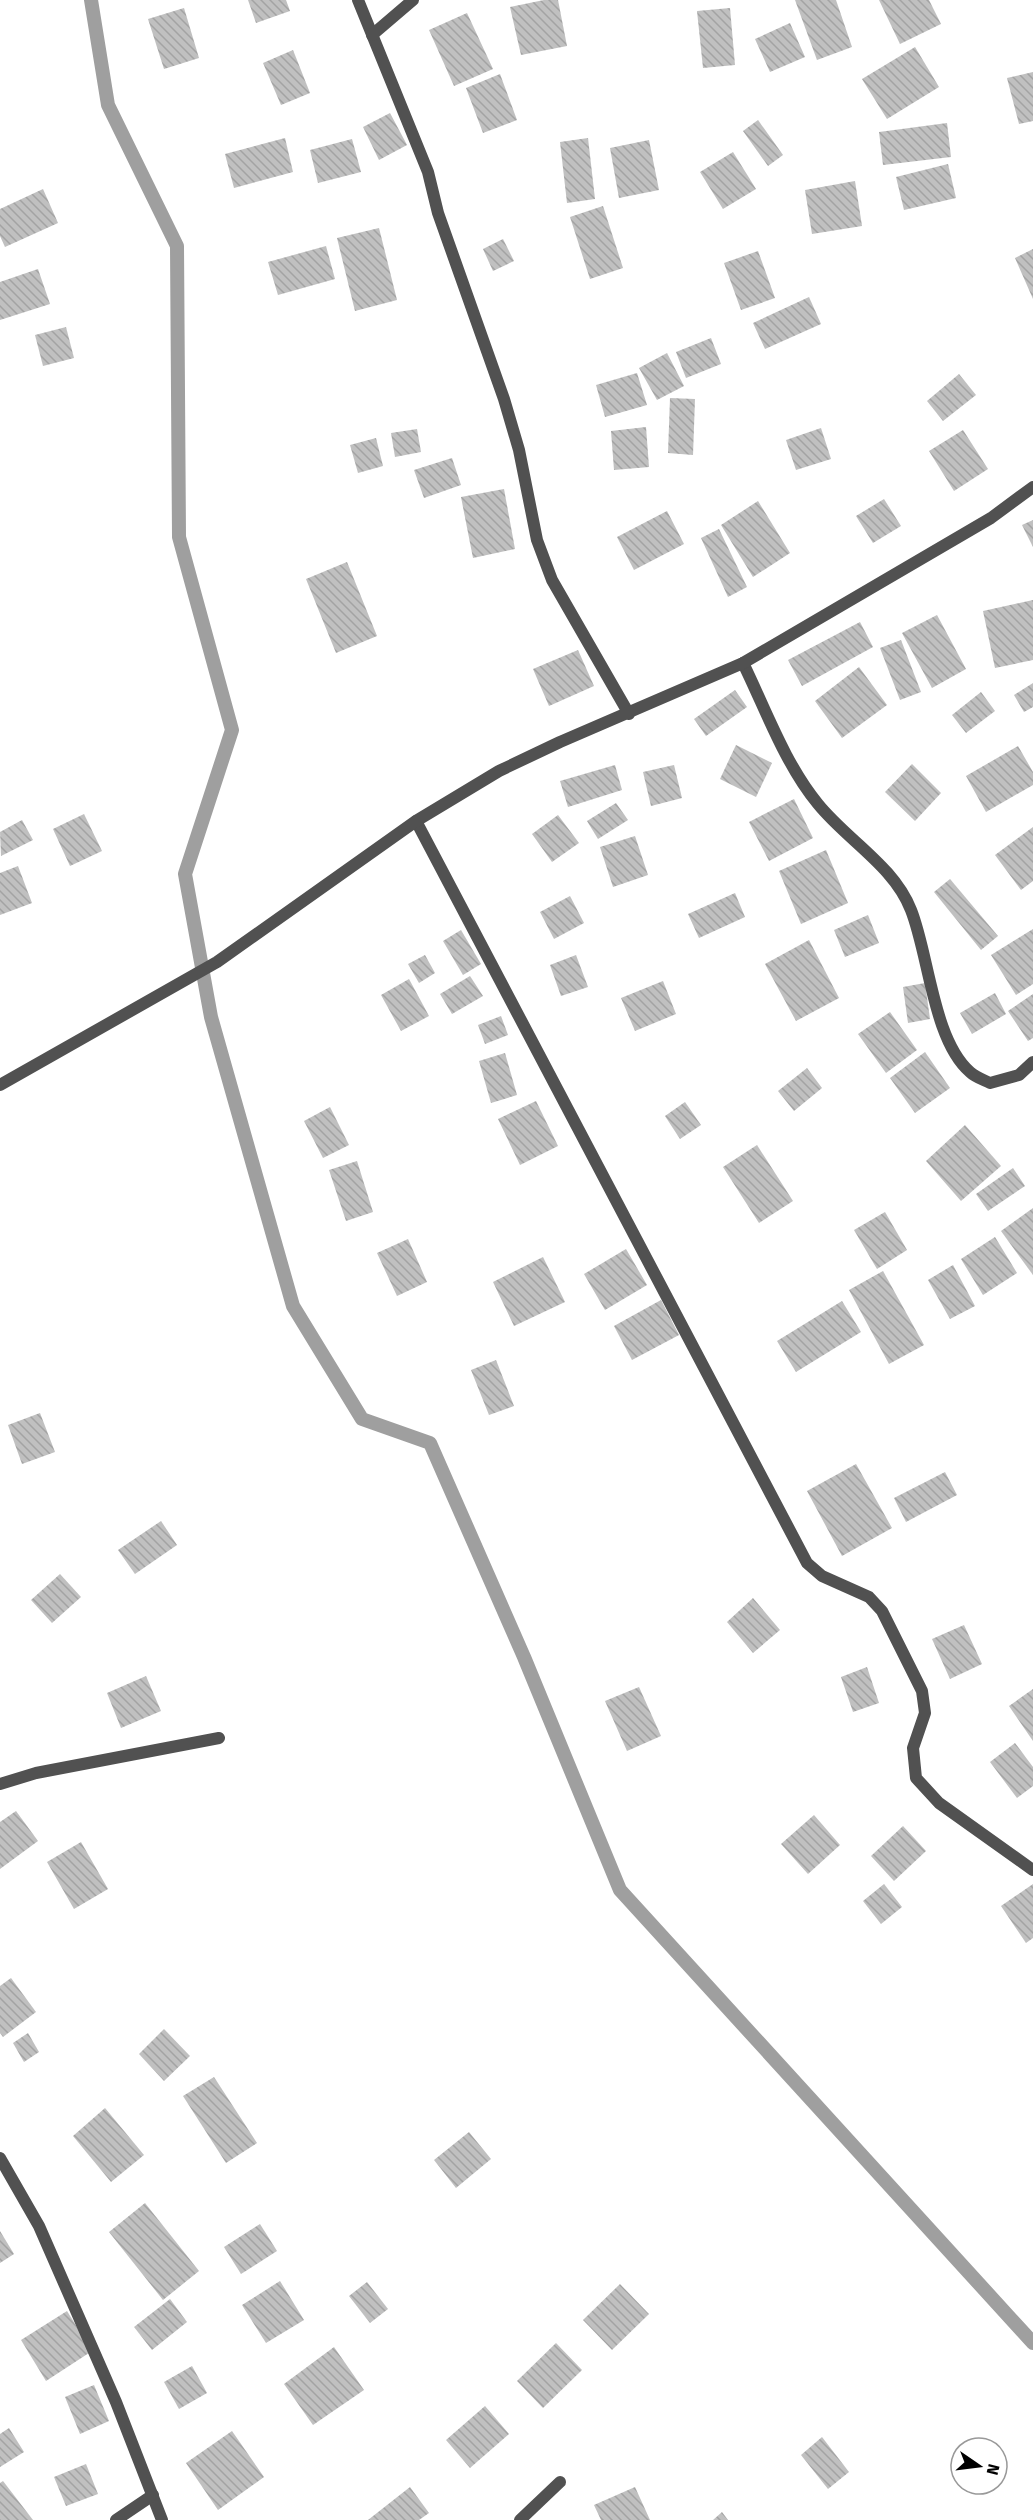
<svg xmlns="http://www.w3.org/2000/svg" width="1033" height="2520" font-family="'Fira Sans',sans-serif">
	<style>
		.lines { fill: none; stroke-linecap: round; stroke-linejoin: round }
		.stream { stroke: #9f9f9f; stroke-width: 14 }
		.building { fill: url(#building-back-hatch) }
		.minor { stroke: #515151; stroke-width: 12 }
	</style>
	<defs>
		<pattern id="building-back-hatch" width="6" height="6" patternUnits="userSpaceOnUse" patternTransform="scale(1.5)"><rect width="6" height="6" fill="#c0c0c0"/><path d="M-1 5l2 2M0 0l6 6M5-1l2 2" fill="none" stroke="#a3a3a3"/></pattern>
	</defs>
	<rect width="100%" height="100%" fill="#fff"/>
	<g class="lines">
		<path class="stream" d="M91,0L108,105L177,246L179,537L232,730L185,874L211,1017L293,1306L362,1419L430,1443L524,1657L620,1890L1033,2343"/>
	</g>
	<g class="building">
		<path d="M248,0H286L290,11L256,23Z"/>
		<path d="M544,0H558L567,46L521,55L510,7Z"/>
		<path d="M795,0H836L852,47L817,60Z"/>
		<path d="M879,0H929L941,24L900,44Z"/>
		<path d="M184,8L199,58L164,69L148,19Z"/>
		<path d="M730,8L735,65L703,68L697,11Z"/>
		<path d="M467,13L493,69L454,86L429,30Z"/>
		<path d="M790,23L805,57L770,72L755,39Z"/>
		<path d="M915,47L939,87L887,119L862,79Z"/>
		<path d="M293,50L310,93L281,105L263,63Z"/>
		<path d="M1033,72V121L1019,124L1007,78Z"/>
		<path d="M500,74L517,120L483,133L466,88Z"/>
		<path d="M390,113L407,145L379,160L363,127Z"/>
		<path d="M758,120L783,155L768,166L743,131Z"/>
		<path d="M947,123L951,157L883,165L879,132Z"/>
		<path d="M285,138L293,172L234,188L225,154Z"/>
		<path d="M588,138L595,199L567,203L560,142Z"/>
		<path d="M352,139L361,172L318,183L310,150Z"/>
		<path d="M649,140L659,190L619,198L610,148Z"/>
		<path d="M733,152L756,189L723,209L700,172Z"/>
		<path d="M948,164L956,198L904,210L896,177Z"/>
		<path d="M855,181L862,226L812,234L805,190Z"/>
		<path d="M43,189L58,223L5,247L0,236V209Z"/>
		<path d="M603,206L623,268L590,279L570,217Z"/>
		<path d="M379,228L397,300L355,311L337,238Z"/>
		<path d="M503,239L514,261L493,271L483,249Z"/>
		<path d="M326,246L335,279L278,295L268,262Z"/>
		<path d="M1033,249V299L1015,258Z"/>
		<path d="M758,251L775,298L741,310L724,263Z"/>
		<path d="M38,269L50,304L0,320V282Z"/>
		<path d="M809,297L821,324L765,349L753,323Z"/>
		<path d="M66,327L74,358L43,366L35,335Z"/>
		<path d="M711,338L721,364L686,378L676,352Z"/>
		<path d="M667,353L684,386L657,400L639,368Z"/>
		<path d="M637,373L647,405L605,417L596,385Z"/>
		<path d="M959,374L976,395L943,421L927,401Z"/>
		<path d="M670,398L695,399L693,455L668,453Z"/>
		<path d="M646,427L649,467L614,470L611,431Z"/>
		<path d="M821,428L831,459L796,470L786,440Z"/>
		<path d="M417,429L421,452L395,457L391,433Z"/>
		<path d="M963,430L988,469L954,491L929,451Z"/>
		<path d="M376,438L383,466L358,473L350,445Z"/>
		<path d="M452,458L461,485L424,498L414,470Z"/>
		<path d="M504,489L515,549L473,558L461,497Z"/>
		<path d="M884,499L901,526L873,543L856,516Z"/>
		<path d="M758,501L790,553L753,577L721,525Z"/>
		<path d="M667,511L684,544L634,570L617,537Z"/>
		<path d="M1033,520V547L1022,525Z"/>
		<path d="M719,529L747,587L728,597L701,538Z"/>
		<path d="M347,562L377,636L336,653L306,579Z"/>
		<path d="M1033,600V660L995,668L983,611Z"/>
		<path d="M937,615L966,669L932,688L902,633Z"/>
		<path d="M860,622L873,647L802,686L788,660Z"/>
		<path d="M901,640L921,692L900,700L880,648Z"/>
		<path d="M578,650L594,686L549,706L533,669Z"/>
		<path d="M859,667L887,705L842,738L815,701Z"/>
		<path d="M1033,683V707L1024,712L1014,695Z"/>
		<path d="M735,690L747,707L706,736L694,719Z"/>
		<path d="M981,692L995,711L966,733L952,715Z"/>
		<path d="M736,745L772,763L756,797L720,779Z"/>
		<path d="M1018,746L1033,772V785L986,812L966,776Z"/>
		<path d="M912,764L941,793L915,821L885,792Z"/>
		<path d="M615,765L622,790L568,807L560,781Z"/>
		<path d="M674,765L682,798L651,806L643,772Z"/>
		<path d="M794,799L813,838L769,861L749,822Z"/>
		<path d="M616,803L628,820L598,839L587,821Z"/>
		<path d="M84,814L102,851L70,866L53,829Z"/>
		<path d="M558,815L579,843L552,862L532,834Z"/>
		<path d="M22,820L33,840L1,856L0,832Z"/>
		<path d="M1033,827V881L1021,890L995,855Z"/>
		<path d="M635,836L648,875L613,887L600,847Z"/>
		<path d="M826,850L848,903L801,924L779,871Z"/>
		<path d="M18,866L32,903L0,915V873Z"/>
		<path d="M950,879L998,936L981,950L934,892Z"/>
		<path d="M735,893L745,917L699,938L688,914Z"/>
		<path d="M570,896L584,923L554,939L540,912Z"/>
		<path d="M868,915L879,943L845,957L834,930Z"/>
		<path d="M1033,929V984L1016,995L991,955Z"/>
		<path d="M461,930L481,964L463,975L443,941Z"/>
		<path d="M809,940L839,998L796,1021L765,964Z"/>
		<path d="M425,955L435,973L419,983L408,964Z"/>
		<path d="M576,955L588,987L561,996L550,965Z"/>
		<path d="M470,976L483,996L452,1014L440,994Z"/>
		<path d="M409,979L429,1016L401,1031L381,995Z"/>
		<path d="M663,981L676,1014L635,1031L621,998Z"/>
		<path d="M925,983L930,1019L908,1023L903,987Z"/>
		<path d="M995,993L1006,1014L972,1034L960,1013Z"/>
		<path d="M1033,994V1038L1028,1041L1008,1011Z"/>
		<path d="M890,1012L917,1050L886,1073L858,1034Z"/>
		<path d="M501,1016L508,1035L485,1044L478,1025Z"/>
		<path d="M925,1052L950,1088L915,1113L890,1078Z"/>
		<path d="M505,1053L517,1095L491,1103L479,1061Z"/>
		<path d="M807,1068L822,1088L794,1111L778,1091Z"/>
		<path d="M536,1101L558,1146L520,1165L498,1119Z"/>
		<path d="M685,1102L701,1125L680,1139L665,1116Z"/>
		<path d="M330,1107L349,1145L323,1158L304,1121Z"/>
		<path d="M965,1125L1001,1166L961,1201L926,1161Z"/>
		<path d="M757,1145L793,1201L759,1223L723,1167Z"/>
		<path d="M357,1161L373,1212L346,1221L329,1170Z"/>
		<path d="M1013,1168L1025,1186L988,1211L976,1194Z"/>
		<path d="M1033,1208V1275L1001,1231Z"/>
		<path d="M885,1212L907,1250L877,1269L854,1230Z"/>
		<path d="M995,1237L1017,1273L983,1295L961,1259Z"/>
		<path d="M408,1239L427,1282L397,1296L377,1253Z"/>
		<path d="M626,1249L647,1285L605,1310L584,1274Z"/>
		<path d="M543,1257L565,1302L514,1326L493,1282Z"/>
		<path d="M953,1265L975,1306L950,1319L928,1280Z"/>
		<path d="M883,1271L924,1345L889,1364L849,1290Z"/>
		<path d="M661,1300L679,1335L632,1360L614,1326Z"/>
		<path d="M842,1301L861,1332L796,1372L777,1341Z"/>
		<path d="M496,1360L514,1406L489,1415L471,1370Z"/>
		<path d="M40,1413L55,1452L22,1464L8,1425Z"/>
		<path d="M856,1464L892,1528L842,1556L807,1491Z"/>
		<path d="M945,1472L957,1495L906,1522L894,1498Z"/>
		<path d="M161,1521L177,1545L135,1574L118,1550Z"/>
		<path d="M60,1574L81,1597L52,1623L31,1600Z"/>
		<path d="M753,1598L780,1630L753,1653L727,1622Z"/>
		<path d="M964,1625L982,1664L950,1679L932,1639Z"/>
		<path d="M867,1667L879,1703L853,1712L841,1677Z"/>
		<path d="M146,1676L161,1711L121,1728L107,1693Z"/>
		<path d="M639,1687L661,1736L627,1751L605,1701Z"/>
		<path d="M1033,1689V1741L1009,1706Z"/>
		<path d="M1015,1743L1033,1767V1786L1017,1798L990,1762Z"/>
		<path d="M16,1811L38,1841L0,1869V1822Z"/>
		<path d="M814,1815L840,1845L808,1874L781,1844Z"/>
		<path d="M903,1826L926,1851L894,1881L871,1856Z"/>
		<path d="M81,1842L108,1889L74,1909L47,1862Z"/>
		<path d="M884,1884L902,1907L881,1924L863,1901Z"/>
		<path d="M1033,1884V1938L1026,1943L1001,1906Z"/>
		<path d="M11,1978L36,2012L3,2037L0,2033V1986Z"/>
		<path d="M164,2029L190,2056L164,2081L139,2054Z"/>
		<path d="M28,2033L39,2052L24,2062L13,2043Z"/>
		<path d="M214,2077L257,2143L226,2163L183,2096Z"/>
		<path d="M105,2108L144,2155L111,2182L73,2136Z"/>
		<path d="M469,2132L491,2159L456,2188L434,2160Z"/>
		<path d="M145,2203L199,2271L163,2300L109,2232Z"/>
		<path d="M260,2224L277,2251L241,2274L224,2247Z"/>
		<path d="M0,2231L14,2254L0,2263Z"/>
		<path d="M280,2281L304,2320L266,2343L242,2305Z"/>
		<path d="M367,2282L388,2309L370,2323L349,2296Z"/>
		<path d="M620,2284L649,2314L612,2350L583,2320Z"/>
		<path d="M170,2299L187,2322L152,2350L134,2327Z"/>
		<path d="M67,2311L92,2351L46,2381L21,2340Z"/>
		<path d="M556,2343L582,2370L543,2408L517,2381Z"/>
		<path d="M334,2347L364,2390L313,2425L284,2384Z"/>
		<path d="M192,2366L207,2393L179,2409L164,2382Z"/>
		<path d="M94,2385L109,2421L80,2434L65,2397Z"/>
		<path d="M485,2406L509,2434L470,2468L446,2440Z"/>
		<path d="M9,2428L24,2452L0,2467V2434Z"/>
		<path d="M232,2431L264,2477L218,2510L186,2463Z"/>
		<path d="M822,2437L849,2472L828,2489L801,2455Z"/>
		<path d="M86,2464L98,2494L66,2506L54,2477Z"/>
		<path d="M3,2481L33,2520H0V2483Z"/>
		<path d="M410,2487L429,2513L419,2520H368Z"/>
		<path d="M635,2487L650,2520H601L594,2505Z"/>
		<path d="M722,2512L728,2520H713Z"/>
	</g>
	<g class="lines">
		<g class="minor">
			<path d="M358,0L428,172L438,213L504,399L519,450L537,540L552,580L629,714"/>
			<path d="M372,35L413,0"/>
			<path d="M743,663C766,710 785,764 818,804C847,840 894,866 911,910C929,955 933,1040 970,1072C975,1077 984,1080 990,1083L1019,1075L1033,1062"/>
			<path d="M416,821L807,1563L822,1576L869,1597L882,1611L922,1691L925,1713L913,1748L916,1778L939,1803L1033,1870"/>
			<path d="M0,1085L217,962L416,821L499,771L560,742L743,663L991,518L1033,487"/>
			<path d="M0,1784L36,1773L219,1738"/>
			<path d="M0,2158L39,2226L116,2402L162,2520"/>
			<path d="M116,2520L153,2495"/>
			<path d="M520,2520L560,2482"/>
		</g>
	</g>
	<g transform="translate(979 2466) rotate(104)"><circle r="28" fill="#ffffff" stroke="#999999" stroke-width="1.5"/>
	<path d="M0-4.5L10 22L0 15L-10 22Z" fill="#000000"/>
	<text y="-9" font-size="16" font-weight="bold" text-anchor="middle" fill="#000000">N</text>
	</g>
</svg>
